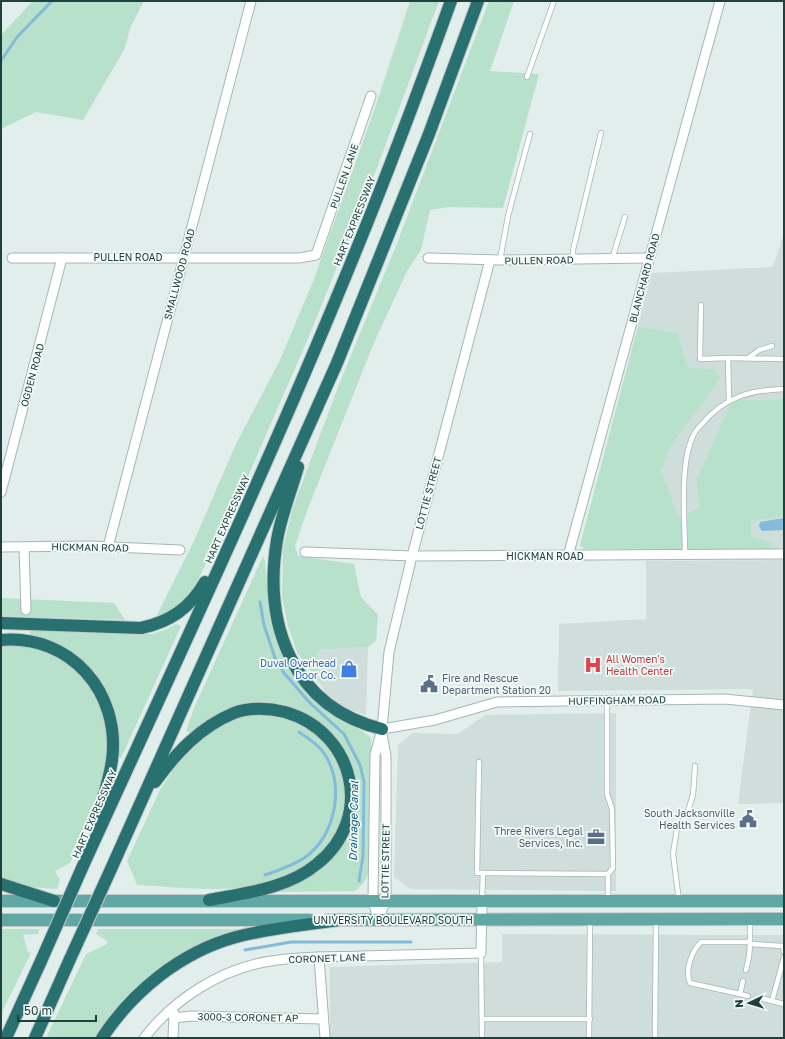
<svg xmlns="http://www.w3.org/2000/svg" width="785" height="1039" font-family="'Golos Text',sans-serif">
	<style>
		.built { fill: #cfdeda }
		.green { fill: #b8e1cb }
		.water { fill: #83bbd9 }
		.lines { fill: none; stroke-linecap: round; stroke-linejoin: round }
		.stream { stroke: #83bbd9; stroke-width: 3 }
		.service-casing { stroke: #a4b7b4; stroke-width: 6 }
		.minor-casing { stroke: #a4b7b4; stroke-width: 11 }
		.primary-casing { stroke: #c0cac9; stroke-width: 14 }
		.motorway-casing { stroke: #c0cac9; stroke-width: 14 }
		.service { stroke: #fff; stroke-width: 4.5 }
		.minor { stroke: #fff; stroke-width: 9 }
		.primary { stroke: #61a8a4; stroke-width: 12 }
		.motorway { stroke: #287170; stroke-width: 12 }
		.motorway-bridge-casing { stroke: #c0cac9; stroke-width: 14; stroke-linecap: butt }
		.motorway-bridge { stroke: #287170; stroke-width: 12 }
		.labels { text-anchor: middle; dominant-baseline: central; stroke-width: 3.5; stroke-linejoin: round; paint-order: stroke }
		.street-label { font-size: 10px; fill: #1f413e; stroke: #f3faf7 }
		.health-label { font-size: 10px; fill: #be3a42; stroke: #f3faf7; text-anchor: start }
		.shop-label { font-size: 10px; fill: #366cbe; stroke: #f3faf7; text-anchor: end }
		.service-label { font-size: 10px; fill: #4e5e75; stroke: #f3faf7; text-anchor: end }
		.water-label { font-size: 11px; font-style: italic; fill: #125b84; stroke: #f3faf7 }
	</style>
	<rect width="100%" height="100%" fill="#e2eeeb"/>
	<g class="built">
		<path d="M784,233V399L732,400L696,480L699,508L678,516L660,470L671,445L714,369H688L678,333L638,326L652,273L773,267Z"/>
		<path d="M784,516V549H770L771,542L751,536V520Z"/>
		<path d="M784,560V803L738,804L753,689L558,691L559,624L646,619V561Z"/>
		<path d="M368,647L366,715L347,709L330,698L319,683L318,650Z"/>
		<path d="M616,713V891L410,889L394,877L398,745L413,733L458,734L485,715Z"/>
		<path d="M502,934L784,935V1038H330V967L502,962Z"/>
	</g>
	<g class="green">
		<path d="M33,1H144L131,26L124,50L83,120L36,112L1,129V35Z"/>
		<path d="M410,1H439L377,168L310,334L248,476L194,588C183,602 174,612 156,617L194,541L235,446L280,360L314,279L378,99Z"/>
		<path d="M489,1H514L490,71L539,74L503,208L449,207L430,210L421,250L407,271L373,345L307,511L295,546L298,556L354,564L361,597L378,615L376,641L368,647L318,650L319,683L297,652L288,626L282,597L283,548L293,507L340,382L396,246Z"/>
		<path d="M638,326L678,333L688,368L714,369L720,379L671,445L661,470L678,516L699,508L696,480L732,400L784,399V516L751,521V536L772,542L770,549H584L580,545Z"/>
		<path d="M263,556L265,561C268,613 276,665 317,701C332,714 352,724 368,735L371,739V862C369,874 366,883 355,891L278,892V889L302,880L351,823C348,803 345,783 341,762C340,756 340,747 337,741C333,733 323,726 316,720C274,688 228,704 190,733L186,731L194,708Z"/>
		<path d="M1,598L114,603L125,620L1,616Z"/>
		<path d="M176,624L181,626L121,758L116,757C113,740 111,724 108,708C107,702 107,695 105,690C92,660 59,643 29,636L31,628L153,634L167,629Z"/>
		<path d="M17,644L38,647L57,655L84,678L93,691L103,710L108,733V754L95,810L70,863L55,871L60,880L57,889L28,887L1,879V646Z"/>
		<path d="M269,713C288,717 311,724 324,739C327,742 329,748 332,752C352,784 348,824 322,853C312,864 295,872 281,878C240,896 181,887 137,885L127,861L160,790L180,760L196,741L229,720L248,714Z"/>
		<path d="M1,929H39L38,934L23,935L28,952L31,953L1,1014Z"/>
		<path d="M98,929H243V931L176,960L97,1038H46L86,954L107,944V941L96,934Z"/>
	</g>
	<path class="water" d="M784,518V530L762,531L759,526L760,522Z"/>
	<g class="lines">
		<g class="stream">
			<path d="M1,61L17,37L52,1"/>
			<path d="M260,602L264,625L275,658L284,673L309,702L344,734L360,765L364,782L363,856L359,881"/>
			<path d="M265,875C279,870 295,865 307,856C336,833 345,785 324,753C318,744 308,738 299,732"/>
			<path d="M245,950L291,942H411"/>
		</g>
		<g class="service-casing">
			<g id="service">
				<path d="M527,77L554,1"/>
				<path d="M573,259V250L601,133"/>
				<path d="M612,259L625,217"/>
				<path d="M500,260L508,216L530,134"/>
				<path d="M701,305L700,359L728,358L729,400"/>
				<path d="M728,358L784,359"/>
				<path d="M748,358L759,350L772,346"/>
				<path d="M685,555C685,521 679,466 693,436C695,431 699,427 702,424C724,397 751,390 784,389"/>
				<path d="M607,700V794L612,809L613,868L608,874V901"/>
				<path d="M479,762L477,873H483L482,900"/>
				<path d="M483,873L608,874"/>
				<path d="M679,901L673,854L677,828L686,817L693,795L695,766"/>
				<path d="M750,921V944L783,946L784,952"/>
				<path d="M481,953L482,1038"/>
				<path d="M784,957L772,1001L784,1004"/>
				<path d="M746,970L749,957L750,944"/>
				<path d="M743,981L740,994L748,996"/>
				<path d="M740,994L690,983C685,970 691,952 701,942H750"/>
				<path d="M764,999L772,1001"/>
				<path d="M482,1019H590"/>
				<path d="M589,1038L590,920"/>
				<path d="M655,1038L656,920"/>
			</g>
		</g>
		<g class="minor-casing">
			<g id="minor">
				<path d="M12,258H299L316,255L371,96"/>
				<path d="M428,258L500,260L649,258"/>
				<path d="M1,492L62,258"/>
				<path d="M1,547L91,546L180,550"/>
				<path d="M24,547L26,610"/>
				<path d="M108,547L251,1"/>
				<path d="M305,552L412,556L784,554"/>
				<path d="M568,556L720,1"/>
				<path d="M382,729L435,720L497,702L725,699L784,705"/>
				<path d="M378,920L373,900L375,755L382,729L389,652L412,556L490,260"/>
				<path d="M378,920L386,900V756L382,734"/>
				<path d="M319,957L325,1038"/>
				<path d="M174,1018L191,1016L323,1019"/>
				<path d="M144,1038C174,999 222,968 271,961C301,956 332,957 362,956C402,955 442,954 481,953L482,900"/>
				<path d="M173,1038L174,1013"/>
			</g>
		</g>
		<g class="primary-casing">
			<g id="primary">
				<path d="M1,901H784"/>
				<path d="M1,920H310"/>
				<path d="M328,920L784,919"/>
			</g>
		</g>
		<g class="motorway-casing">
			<g id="motorway">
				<path d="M298,467C291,491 281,516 277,540C263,624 292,707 382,729"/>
				<path d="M1,623L141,628C170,622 190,608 205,582"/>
				<path d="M1,640C70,634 121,692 112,760C109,782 101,804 95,825"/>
				<path d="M155,782C176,753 200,727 234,713C249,707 269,708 285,712C355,732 375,818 317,864C287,889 245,893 209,900"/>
				<path d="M82,868C174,666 269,464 353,258C388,173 420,87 451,1"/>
				<path d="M111,869L337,363L429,134L478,1"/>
				<path d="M1,884L54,901"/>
				<path d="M6,1038L41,961"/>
				<path d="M35,1038L70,959"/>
				<path d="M102,1038C133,991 181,952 236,937C270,928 305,925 339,920"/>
			</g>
		</g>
		<use href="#service" class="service"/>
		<use href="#minor" class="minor"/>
		<use href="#primary" class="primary"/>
		<use href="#motorway" class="motorway"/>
		<g class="motorway-bridge-casing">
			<g id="motorway-bridge">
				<path d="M70,959L111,869"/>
				<path d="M41,961L82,868"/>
			</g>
		</g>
		<use href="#motorway-bridge" class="motorway-bridge"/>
	</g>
	<defs>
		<g id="hospital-bare" transform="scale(1.38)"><path d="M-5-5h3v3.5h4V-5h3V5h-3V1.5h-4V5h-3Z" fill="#e0444e" stroke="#f3faf7" stroke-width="2.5" paint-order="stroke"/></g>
		<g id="shop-bare" transform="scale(1.38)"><path d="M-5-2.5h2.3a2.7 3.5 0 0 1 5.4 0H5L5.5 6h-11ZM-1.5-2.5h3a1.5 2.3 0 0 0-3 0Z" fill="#3f7fe0" stroke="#f3faf7" stroke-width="2.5" paint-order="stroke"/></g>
		<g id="civic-bare" transform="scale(1.38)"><path d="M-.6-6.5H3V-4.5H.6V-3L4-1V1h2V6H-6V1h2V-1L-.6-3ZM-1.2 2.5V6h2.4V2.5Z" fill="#5c6f8a" stroke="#f3faf7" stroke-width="2.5" paint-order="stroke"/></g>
		<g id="office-bare" transform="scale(1.38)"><path d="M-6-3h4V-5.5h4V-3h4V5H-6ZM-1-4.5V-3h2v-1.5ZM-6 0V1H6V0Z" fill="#5c6f8a" stroke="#f3faf7" stroke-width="2.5" paint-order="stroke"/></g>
	</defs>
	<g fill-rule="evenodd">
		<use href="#hospital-bare" x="593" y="665"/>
		<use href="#shop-bare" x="349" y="669"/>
		<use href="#civic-bare" x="429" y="684"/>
		<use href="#civic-bare" x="748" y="819"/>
		<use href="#office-bare" x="596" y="837"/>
	</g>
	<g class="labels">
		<g class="street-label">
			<text transform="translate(344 176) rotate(-71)">PULLEN LANE</text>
			<text transform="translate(354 221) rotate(-68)">HART EXPRESSWAY</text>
			<text x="128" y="257">PULLEN ROAD</text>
			<text transform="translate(539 260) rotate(-1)">PULLEN ROAD</text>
			<text transform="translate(179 274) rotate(-75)">SMALLWOOD ROAD</text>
			<text transform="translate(644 278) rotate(-75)">BLANCHARD ROAD</text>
			<text transform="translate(32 375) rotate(-75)">OGDEN ROAD</text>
			<text transform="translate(428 493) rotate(-75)">LOTTIE STREET</text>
			<text transform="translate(227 519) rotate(-66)">HART EXPRESSWAY</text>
			<text transform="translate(90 547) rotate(1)">HICKMAN ROAD</text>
			<text x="545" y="556">HICKMAN ROAD</text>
			<text transform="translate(617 700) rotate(-1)">HUFFINGHAM ROAD</text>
			<text transform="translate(94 814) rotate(-66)">HART EXPRESSWAY</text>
			<text transform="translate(385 861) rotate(-89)">LOTTIE STREET</text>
			<text x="393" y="920">UNIVERSITY BOULEVARD SOUTH</text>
			<text transform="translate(327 958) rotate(-2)">CORONET LANE</text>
			<text transform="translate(248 1017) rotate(1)">3000-3 CORONET AP</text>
		</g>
		<g class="health-label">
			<text x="606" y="659">All Women's<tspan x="606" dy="12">Health Center</tspan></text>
		</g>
		<g class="shop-label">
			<text x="336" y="663">Duval Overhead<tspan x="336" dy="12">Door Co.</tspan></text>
		</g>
		<g class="service-label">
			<text x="442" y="678" text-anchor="start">Fire and Rescue<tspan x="442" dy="12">Department Station 20</tspan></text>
			<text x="735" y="813">South Jacksonville<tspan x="735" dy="12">Health Services</tspan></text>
			<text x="583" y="831">Three Rivers Legal<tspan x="583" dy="12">Services, Inc.</tspan></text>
		</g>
		<g class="water-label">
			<text transform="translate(353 821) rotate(-89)">Drainage Canal</text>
		</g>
	</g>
	<rect width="785" height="1039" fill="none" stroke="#1f413e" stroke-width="4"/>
	<g transform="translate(749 1003) rotate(266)" stroke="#f3faf7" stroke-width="3" paint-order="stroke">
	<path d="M0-3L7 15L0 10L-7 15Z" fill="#1f413e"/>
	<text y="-6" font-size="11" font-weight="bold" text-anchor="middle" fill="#1f413e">N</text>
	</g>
	<path d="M18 1015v6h78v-6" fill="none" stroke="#1f413e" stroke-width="2"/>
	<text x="24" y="1015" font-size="12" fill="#1f413e" stroke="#f3faf7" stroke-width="3" paint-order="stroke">50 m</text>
</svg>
